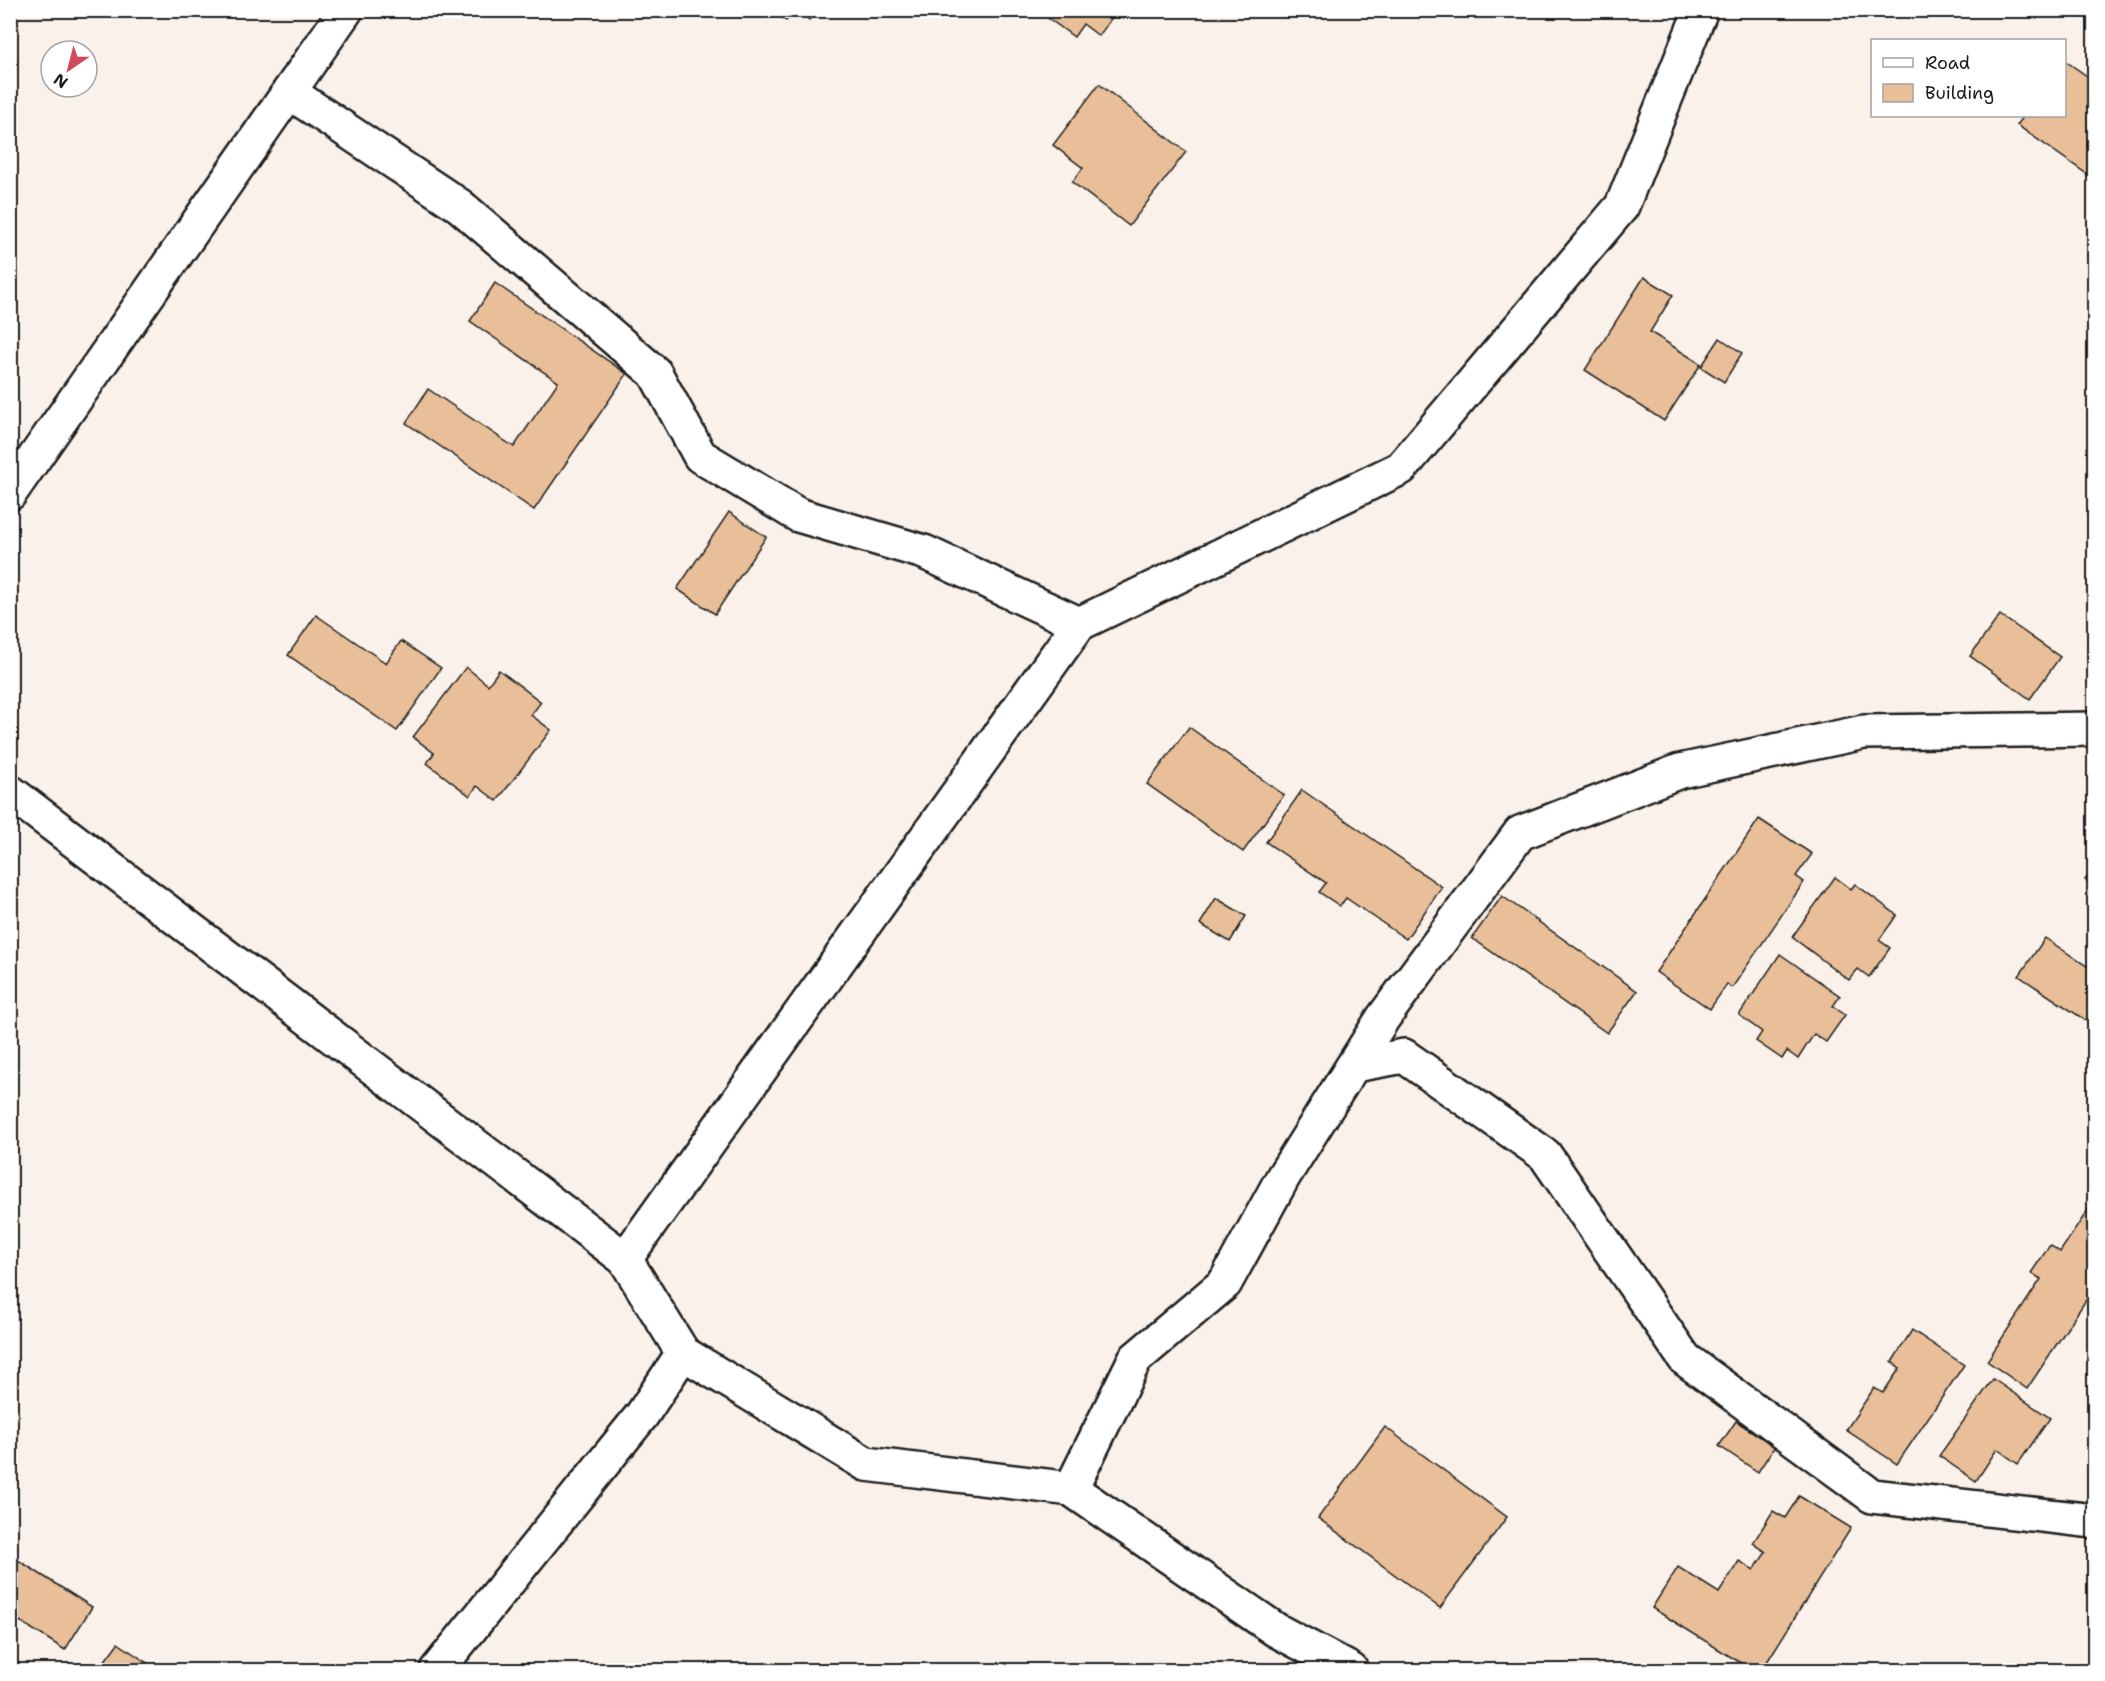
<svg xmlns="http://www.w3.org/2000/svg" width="2105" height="1681" font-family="'Shantell Sans',sans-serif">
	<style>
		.building { fill: #e8bf98; stroke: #1c1c1c; stroke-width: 1.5 }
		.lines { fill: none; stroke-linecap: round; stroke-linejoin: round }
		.street-casing { stroke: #1c1c1c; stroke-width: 38 }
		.street { stroke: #fff; stroke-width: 33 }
	</style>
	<rect width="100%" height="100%" fill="#faf2ea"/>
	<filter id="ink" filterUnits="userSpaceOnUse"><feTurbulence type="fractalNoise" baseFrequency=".0167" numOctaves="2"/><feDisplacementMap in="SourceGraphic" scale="12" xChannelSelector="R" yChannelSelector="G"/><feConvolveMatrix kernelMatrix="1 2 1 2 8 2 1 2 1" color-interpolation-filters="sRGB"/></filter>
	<g filter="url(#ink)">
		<g class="building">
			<path d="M772,10H795L786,21Z"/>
			<path d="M797,10H816L809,20Z"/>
			<path d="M1037,10H1117L1099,36L1083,24L1074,37Z"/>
			<path d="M2064,60L2094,81V179L2017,125L2024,116H2064Z"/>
			<path d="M1099,84L1186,152L1129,226L1072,182L1083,168L1053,145Z"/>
			<path d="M1644,277L1673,295L1650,332L1701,364L1664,421L1585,370Z"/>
			<path d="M495,283L627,374L534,510L406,423L428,389L514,447L558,382L470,321Z"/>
			<path d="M1720,338L1742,353L1724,382L1701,367Z"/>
			<path d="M729,512L766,537L715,614L677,589Z"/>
			<path d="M316,615L386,663L401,641L441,668L397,731L288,655Z"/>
			<path d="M2000,615L2060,657L2030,699L1970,656Z"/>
			<path d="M466,667L488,685L499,670L541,702L531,715L551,730L497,801L477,786L470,796L427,763L434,753L413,737Z"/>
			<path d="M1189,727L1284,795L1243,852L1147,784Z"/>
			<path d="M1302,790L1442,887L1406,939L1346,898L1340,906L1319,892L1326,883L1266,842Z"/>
			<path d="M1759,819L1812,854L1796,876L1804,882L1732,988L1727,984L1710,1009L1656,972Z"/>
			<path d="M2094,867V886L2085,880Z"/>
			<path d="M1835,877L1851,889L1855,884L1897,915L1879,940L1890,948L1869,977L1858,969L1849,980L1792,937Z"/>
			<path d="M1502,896L1637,991L1607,1033L1472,938Z"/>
			<path d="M1216,898L1246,916L1230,942L1200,924Z"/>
			<path d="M2045,938L2094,971V1026L2019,976Z"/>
			<path d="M1780,954L1840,996L1833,1006L1845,1015L1826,1042L1814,1034L1798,1059L1787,1051L1782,1059L1756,1041L1762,1032L1739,1015Z"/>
			<path d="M2090,1207L2094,1210V1288L2027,1389L1987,1361L2041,1279L2031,1273L2050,1245L2060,1252Z"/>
			<path d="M1912,1330L1964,1365L1897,1464L1846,1430L1874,1388L1883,1393L1900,1368L1892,1362Z"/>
			<path d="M1993,1379L2050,1418L2018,1464L1997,1449L1976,1481L1939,1456Z"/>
			<path d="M1736,1421L1775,1446L1758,1472L1719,1446Z"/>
			<path d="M1385,1427L1507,1517L1440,1608L1318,1518Z"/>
			<path d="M1799,1496L1851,1528L1762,1670H1752L1652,1608L1678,1567L1719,1593L1739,1561L1754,1570L1766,1552L1753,1543L1773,1511L1785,1518Z"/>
			<path d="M10,1555L92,1607L65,1650L10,1615Z"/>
			<path d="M118,1643L153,1667L151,1670H98Z"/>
		</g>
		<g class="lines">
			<g class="street-casing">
				<g id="street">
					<path d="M289,92L460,206L655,373L700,456L798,515L924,552L1079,624L1401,468L1622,206L1701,10"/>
					<path d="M10,493L346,10"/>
					<path d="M10,792L625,1259L683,1353L642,1415L437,1670"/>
					<path d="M1354,1065L1404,1056L1545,1155L1685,1359L1872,1496L2094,1521"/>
					<path d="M625,1259L1079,624"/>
					<path d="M683,1353L866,1464L1071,1489L1276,1630L1351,1670"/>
					<path d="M1071,1489L1135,1359L1225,1283L1283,1177L1383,1018L1520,833L1680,771L1864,732L2094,729"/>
				</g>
			</g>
			<use href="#street" class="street"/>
		</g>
	</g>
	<rect width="2105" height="1681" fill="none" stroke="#fff" stroke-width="36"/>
	<rect x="18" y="18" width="2069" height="1645" fill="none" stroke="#1c1c1c" stroke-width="2" filter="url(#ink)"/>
	<rect x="1871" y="39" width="195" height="78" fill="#ffffff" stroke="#a4a4a4" stroke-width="1.5"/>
	<rect x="1883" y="58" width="30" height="9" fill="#ffffff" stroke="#a4a4a4" stroke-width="1.5"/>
	<text x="1925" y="69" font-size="18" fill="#1c1c1c">Road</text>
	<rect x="1883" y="84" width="30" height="18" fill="#e8bf98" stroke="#a4a4a4" stroke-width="1.5"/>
	<text x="1925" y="99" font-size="18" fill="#1c1c1c">Building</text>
	<g transform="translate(69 69) rotate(215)"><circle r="28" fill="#ffffff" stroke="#a4a4a4" stroke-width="1.5"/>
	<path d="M0-4.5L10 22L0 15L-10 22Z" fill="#d1495b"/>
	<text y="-9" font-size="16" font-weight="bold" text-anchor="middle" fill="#1c1c1c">N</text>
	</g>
</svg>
